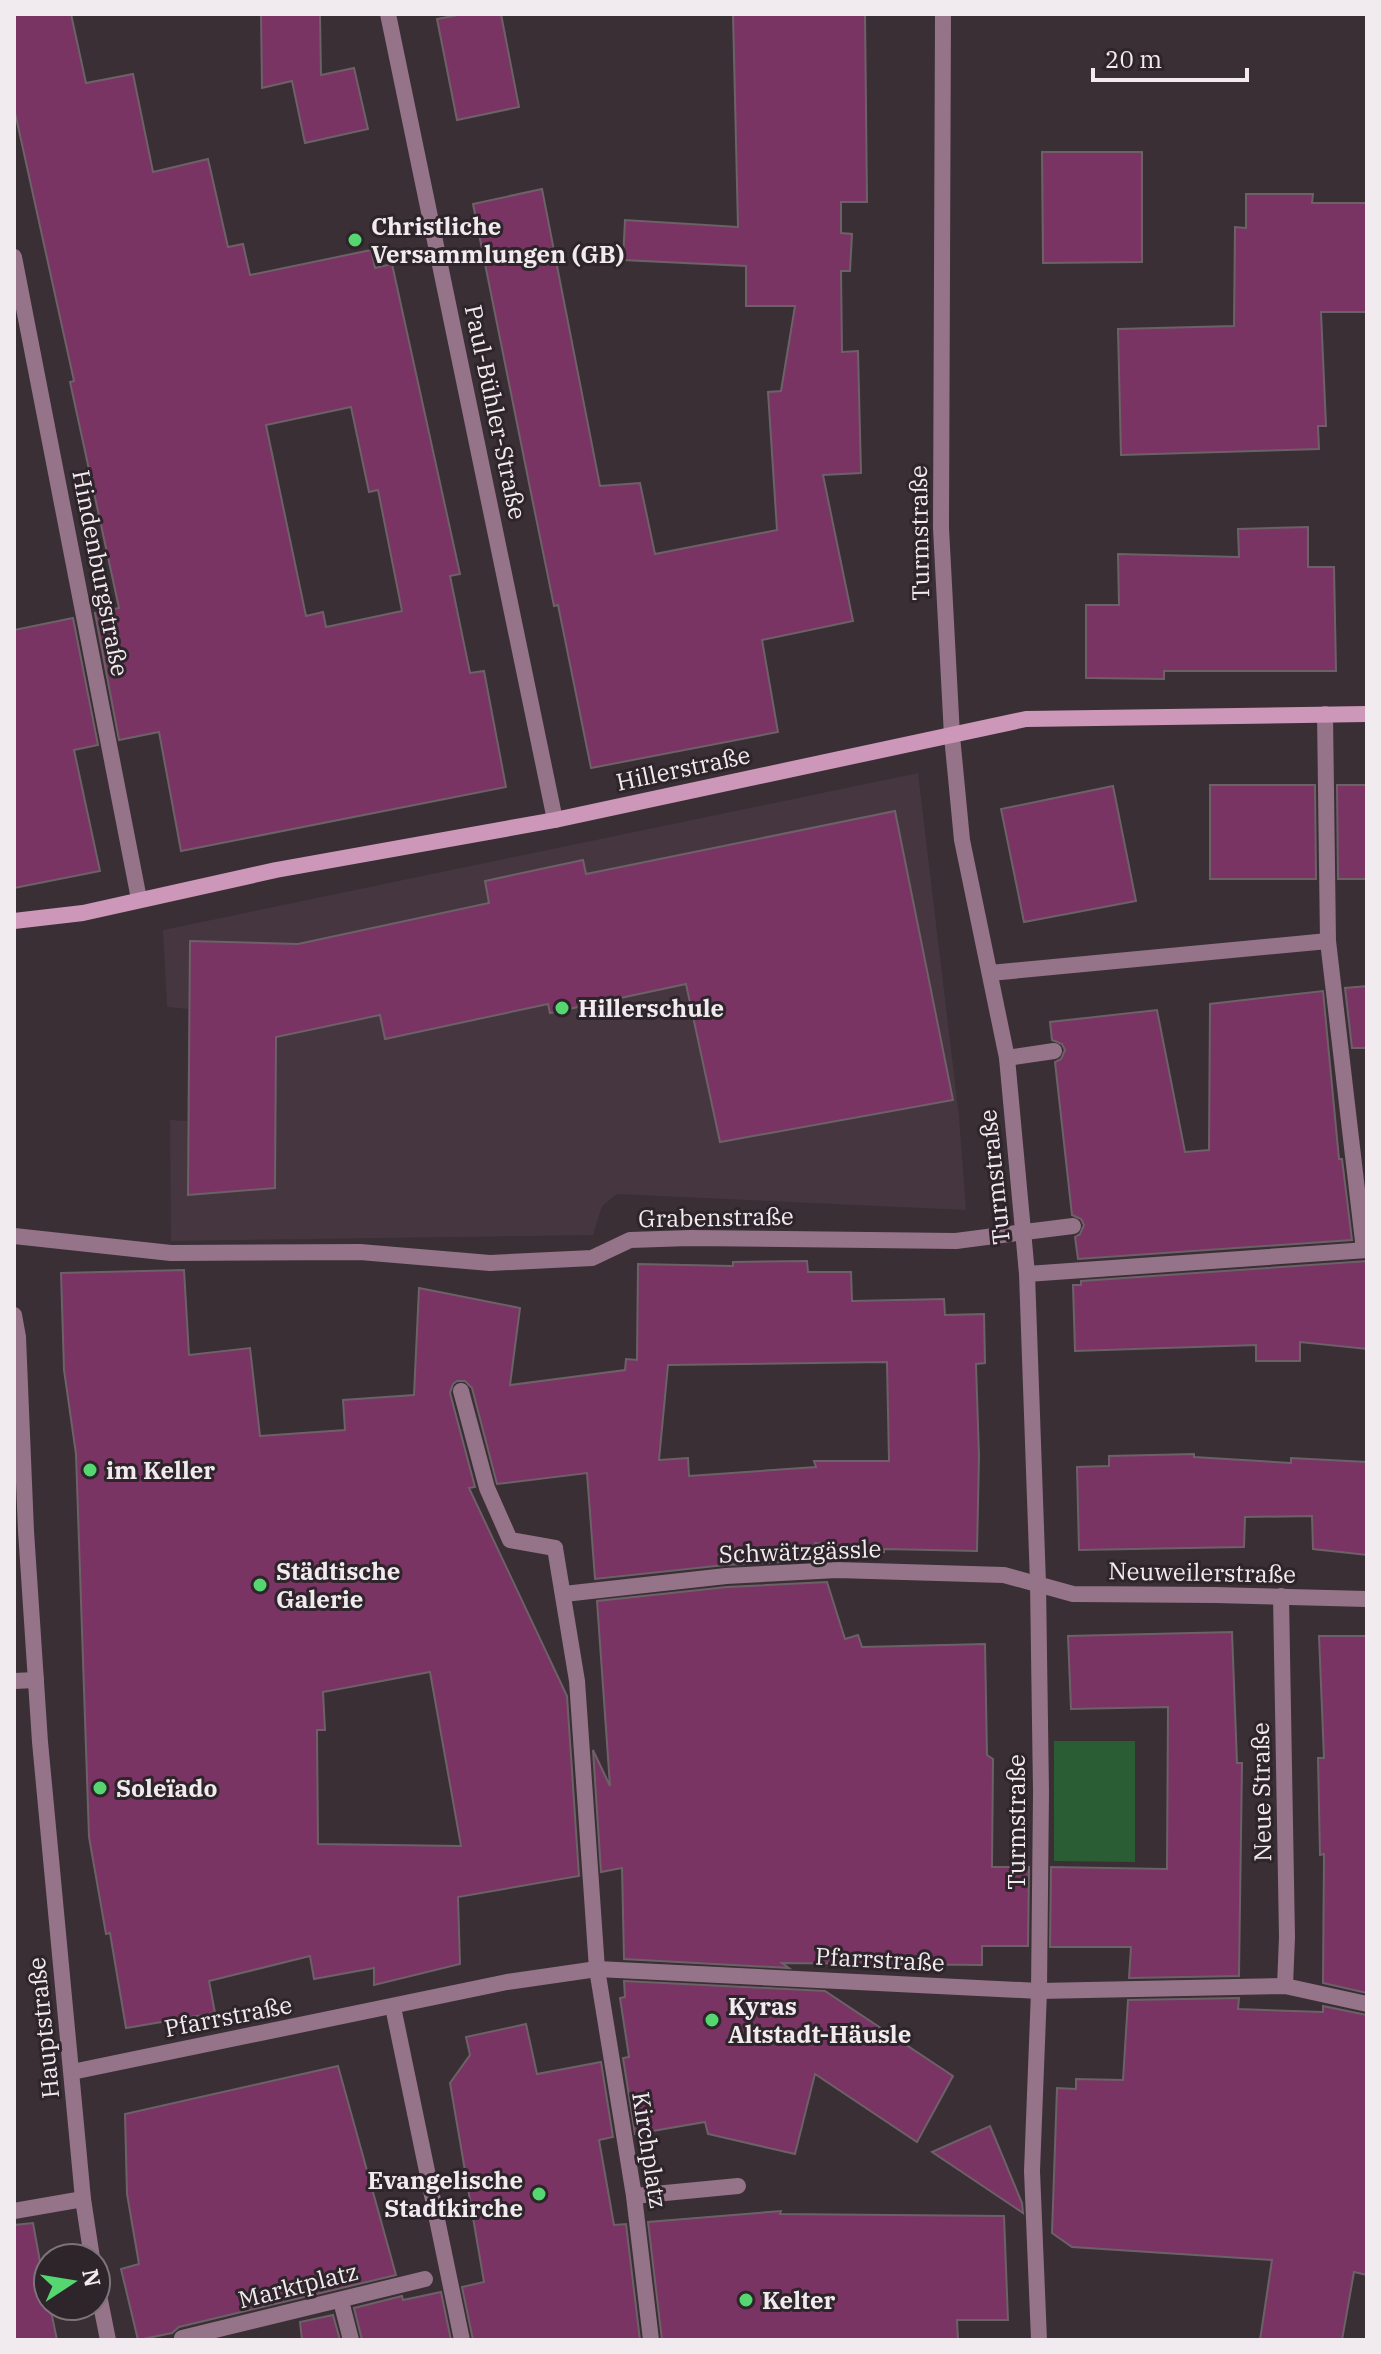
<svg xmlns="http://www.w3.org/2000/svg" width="1381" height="2354" font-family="'IBM Plex Serif',serif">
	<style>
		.built { fill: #463640 }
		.green { fill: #2a5d33 }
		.building { fill: #793464; stroke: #6d6168; stroke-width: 2; fill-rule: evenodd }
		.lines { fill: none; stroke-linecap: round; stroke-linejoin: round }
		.lane { stroke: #957388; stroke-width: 16 }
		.street { stroke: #957388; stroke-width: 16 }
		.secondary { stroke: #cd97b9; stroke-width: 16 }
		.poi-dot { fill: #55d671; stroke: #2e252b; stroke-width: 3 }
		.labels { text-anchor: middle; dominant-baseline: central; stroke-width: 6; stroke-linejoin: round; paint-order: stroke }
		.poi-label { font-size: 24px; font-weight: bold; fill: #f1eaee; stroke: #2e252b; text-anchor: start }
		.street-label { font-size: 24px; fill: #f1eaee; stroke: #2e252b }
	</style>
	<rect width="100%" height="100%" fill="#392f35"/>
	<path class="built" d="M918,773L959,1116L966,1210L617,1194L602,1206L593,1235L171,1241L170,1120L187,1121L188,1009L167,1007L163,930Z"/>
	<path class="green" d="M1054,1741H1135V1862L1054,1861Z"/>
	<g class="building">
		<path d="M14,14H71L86,83L133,74L153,172L208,159L228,247L243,244L250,275L371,250L375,268L392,264L460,574L450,576L470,673L484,671L506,787L181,851L159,732L119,740L95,613L119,608L70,382L74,381L14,108ZM351,407L369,492L378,490L402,611L326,627L323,612L306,616L266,425Z"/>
		<path d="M463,14H501L519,107L457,120L437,19Z"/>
		<path d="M733,14H865L867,202H841V233L852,234L850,271H841L842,352L858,351L861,473L823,475L853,621L762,640L778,732L591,768L558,605L554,606L531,493L473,204L542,189L600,486L640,483L655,554L777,530L768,392L781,391L795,306H746V266L623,260L625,220L738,227Z"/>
		<path d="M261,15H320L321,75L354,68L368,129L305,143L292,81L262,88Z"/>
		<path d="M1042,152H1142V262L1043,263Z"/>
		<path d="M1246,194H1313L1312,203H1366V312H1321L1326,426H1318L1319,449L1121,455L1118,329L1234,326L1235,227L1246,228Z"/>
		<path d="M1308,527V567H1334L1336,671H1164V679L1086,678V605H1119L1118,554L1239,557L1238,529Z"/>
		<path d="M73,618L98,745L74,750L100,871L14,888V630Z"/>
		<path d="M1210,785H1315L1316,879H1210Z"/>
		<path d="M1337,785H1367V879H1338Z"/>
		<path d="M1113,786L1136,901L1024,922L1001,809Z"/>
		<path d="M895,811L953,1100L720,1142L686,984L550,1013L548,1004L385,1039L380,1015L276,1037L275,1188L188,1195L190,941L298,944L489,903L485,881L583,860L586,874Z"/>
		<path d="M1367,986V1048H1352L1345,988Z"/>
		<path d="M1323,991L1339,1159H1342L1352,1240L1078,1259L1075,1237L1080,1234L1084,1225L1081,1219L1072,1215L1055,1062L1061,1059L1065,1050L1062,1044L1052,1040L1050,1022L1157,1010L1185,1152L1209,1150L1210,1004Z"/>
		<path d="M807,1261L808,1272H851L852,1301L944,1299L945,1315L984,1314L985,1363L976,1364L979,1456L977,1551L884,1549V1552L815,1543L821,1560L725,1565L595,1579L587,1473L497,1484L472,1388L465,1381H457L453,1384L450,1393L475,1487L469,1488L567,1696L579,1876L458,1897L460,1964L374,1985V1968L314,1979L310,1956L209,1981L215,2013L126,2028L110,1933L106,1934L89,1837L76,1454L64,1370L61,1273L184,1270L189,1355L250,1348L260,1436L345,1430L343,1400L414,1395L419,1288L520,1308L510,1385L625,1370L626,1359L637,1360L638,1264L733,1266V1262ZM887,1362L889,1461H814L816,1467L689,1476L688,1458L659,1460L668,1365ZM430,1672L461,1846L318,1844L317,1730H325L323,1692Z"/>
		<path d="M1367,1261V1349L1300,1342V1361H1256V1345L1075,1351L1073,1285H1081V1281Z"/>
		<path d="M1194,1454V1457L1291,1463V1458L1367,1462V1555L1313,1549L1312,1516L1245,1517L1244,1547L1079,1550L1077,1467L1109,1466V1456Z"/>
		<path d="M827,1582L845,1639L858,1635L862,1647L985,1644L987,1755L993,1759L992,1867H1029L1028,1946H982V1965L782,1963L789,1968L624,1959L622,1868L601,1872L593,1750L610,1786L597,1601L727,1587Z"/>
		<path d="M1232,1632L1237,1763H1242L1239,1976L1129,1978L1131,1947H1050L1051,1867L1167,1869L1168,1707L1071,1709L1068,1636Z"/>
		<path d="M1319,1636H1367V1993L1323,1983L1324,1854L1320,1855L1318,1758H1324Z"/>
		<path d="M624,1981L825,1991L953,2076L917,2142L815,2074L795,2154L708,2134L705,2122L635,2134L623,2058L629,2057L620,1998L625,1997Z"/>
		<path d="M1239,1998L1238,2009L1323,2012V2006L1367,2015V2275L1354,2272L1342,2340H1260L1272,2260L1072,2247L1052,2233L1057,2088L1076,2089V2079L1123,2080L1128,2000Z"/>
		<path d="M526,2024L537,2074L601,2062L613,2137L599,2140L614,2225L626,2224L640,2340H473L462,2287L484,2282L450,2083L470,2055L466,2037Z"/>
		<path d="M338,2066L396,2275L179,2327L172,2333L138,2340L121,2269L139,2264L127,2194L125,2114Z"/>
		<path d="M990,2126L1022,2203L1023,2213L932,2152Z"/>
		<path d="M781,2211L780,2214L1004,2216L1008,2320H957L958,2340H662L648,2222Z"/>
		<path d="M33,2223L48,2306H50L57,2340H14V2225Z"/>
		<path d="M441,2292L451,2340H362L354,2308L402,2296L403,2300Z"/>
		<path d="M333,2315L340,2340H302L300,2322Z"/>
	</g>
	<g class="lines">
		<g class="lane">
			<path d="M1325,714L1328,941L1364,1250"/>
			<path d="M990,973L1328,941"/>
			<path d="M1007,1058L1054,1051"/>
			<path d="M1025,1232L1073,1226"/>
			<path d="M461,1391L487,1488L510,1540L555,1548"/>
			<path d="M634,2196L738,2186"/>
			<path d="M14,2211L83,2199"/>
		</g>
		<g class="street">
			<path d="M388,14L555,820"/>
			<path d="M943,14L941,528L952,736L962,840L1007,1058L1027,1274L1038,1583L1041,1792L1039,1991L1032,2171L1039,2340"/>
			<path d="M14,257L139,899"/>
			<path d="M14,1236L171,1253L360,1252L490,1263L592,1258L630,1240L690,1238L956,1241L1025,1232"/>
			<path d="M1027,1274L1367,1250"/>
			<path d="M14,1315L18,1337L26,1531L40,1742L83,2199L92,2258"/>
			<path d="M555,1548L577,1681L597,1969L634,2196L651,2340"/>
			<path d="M564,1594L726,1576L837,1570L1004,1575L1073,1594L1215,1595L1367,1599"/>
			<path d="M1281,1596L1287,1937L1285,1986"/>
			<path d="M14,1681L36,1680"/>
			<path d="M393,2007L462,2340"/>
			<path d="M72,2072L507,1982L597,1969L1039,1991L1285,1986L1367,2004"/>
			<path d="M96,2280L108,2340"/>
			<path d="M342,2305L351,2340"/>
			<path d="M182,2338L425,2279"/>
		</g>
		<path class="secondary" d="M14,921L83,913L276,870L555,820L1026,719L1367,714"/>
	</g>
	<g class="poi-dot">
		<circle cx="355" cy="240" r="8"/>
		<circle cx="562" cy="1008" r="8"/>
		<circle cx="90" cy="1470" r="8"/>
		<circle cx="260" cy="1585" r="8"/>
		<circle cx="100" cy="1788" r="8"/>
		<circle cx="712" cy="2020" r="8"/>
		<circle cx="539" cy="2194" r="8"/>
		<circle cx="746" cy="2300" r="8"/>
	</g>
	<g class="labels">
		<g class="poi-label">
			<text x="371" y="226">Christliche<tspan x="371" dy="28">Versammlungen (GB)</tspan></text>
			<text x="578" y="1008">Hillerschule</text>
			<text x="106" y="1470">im Keller</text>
			<text x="276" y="1571">Städtische<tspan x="276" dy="28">Galerie</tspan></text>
			<text x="116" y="1788">Soleïado</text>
			<text x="728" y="2006">Kyras<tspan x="728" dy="28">Altstadt-Häusle</tspan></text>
			<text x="523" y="2180" text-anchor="end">Evangelische<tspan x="523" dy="28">Stadtkirche</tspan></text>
			<text x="762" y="2300">Kelter</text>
		</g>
		<g class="street-label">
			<text transform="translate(496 412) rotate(78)">Paul-Bühler-Straße</text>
			<text transform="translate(919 533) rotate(-91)">Turmstraße</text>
			<text transform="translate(101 573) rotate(79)">Hindenburgstraße</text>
			<text transform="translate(683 768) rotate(-12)">Hillerstraße</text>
			<text transform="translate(994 1177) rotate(-96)">Turmstraße</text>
			<text transform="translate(716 1217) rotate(-1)">Grabenstraße</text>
			<text transform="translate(800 1551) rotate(-2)">Schwätzgässle</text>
			<text transform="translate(1202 1572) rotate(1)">Neuweilerstraße</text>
			<text transform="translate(1261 1792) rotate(-91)">Neue Straße</text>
			<text transform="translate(1016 1822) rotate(-90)">Turmstraße</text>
			<text transform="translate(880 1959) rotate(3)">Pfarrstraße</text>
			<text transform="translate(228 2016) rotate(-11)">Pfarrstraße</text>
			<text transform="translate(43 2028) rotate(-96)">Hauptstraße</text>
			<text transform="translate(650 2150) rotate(81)">Kirchplatz</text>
			<text transform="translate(298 2285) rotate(-14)">Marktplatz</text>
		</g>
	</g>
	<rect width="1381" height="2354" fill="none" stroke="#f1eaee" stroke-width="32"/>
	<g transform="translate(72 2282) rotate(78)"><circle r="38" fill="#2e252b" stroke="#7c7479" stroke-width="2"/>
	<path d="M0-6L14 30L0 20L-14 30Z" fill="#55d671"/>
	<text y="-12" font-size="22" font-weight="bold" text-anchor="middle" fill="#f1eaee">N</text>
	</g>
	<path d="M1093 68v12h154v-12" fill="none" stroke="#f1eaee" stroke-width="4"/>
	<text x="1105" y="68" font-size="24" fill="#f1eaee" stroke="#2e252b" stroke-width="6" paint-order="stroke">20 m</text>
</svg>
